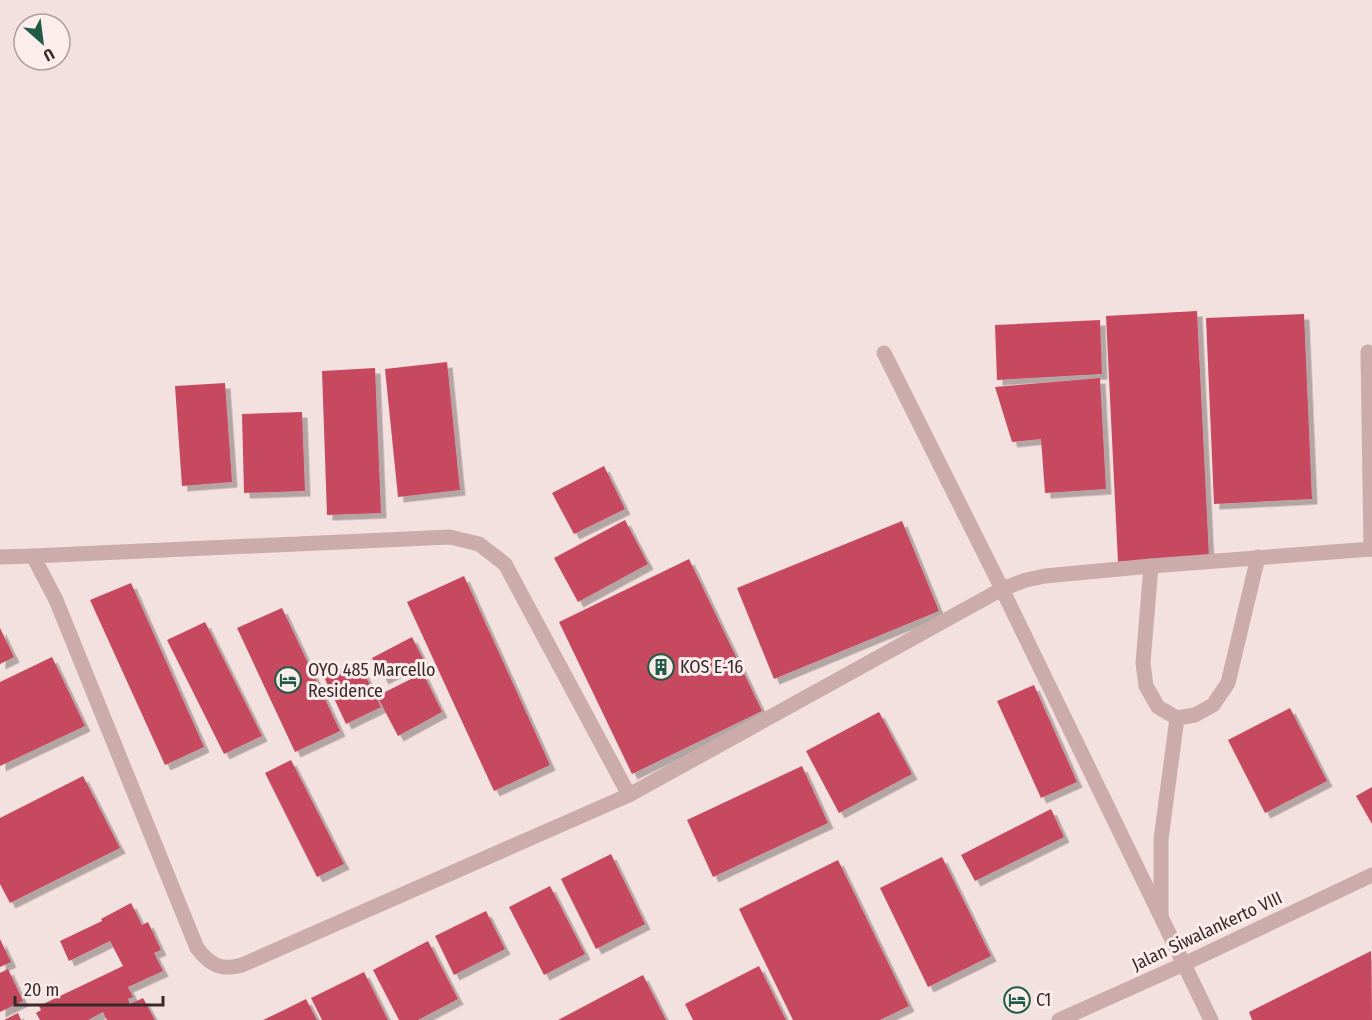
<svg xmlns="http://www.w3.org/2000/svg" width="1372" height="1020" font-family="'Fira Sans Condensed',sans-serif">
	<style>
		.building { fill: #c64a5f; filter: url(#shadow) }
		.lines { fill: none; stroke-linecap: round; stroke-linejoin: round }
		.service { stroke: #ccacaa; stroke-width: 15 }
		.minor { stroke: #ccacaa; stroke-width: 15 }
		.labels { text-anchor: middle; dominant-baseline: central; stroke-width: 6; stroke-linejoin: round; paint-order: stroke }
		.poi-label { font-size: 18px; fill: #392a2b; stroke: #faedec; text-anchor: start }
		.street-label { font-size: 18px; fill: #392a2b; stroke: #faedec }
	</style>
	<defs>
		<filter id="shadow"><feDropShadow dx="5.5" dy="5.5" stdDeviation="0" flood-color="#0004"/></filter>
	</defs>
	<rect width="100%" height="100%" fill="#f3e1df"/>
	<g class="building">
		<path d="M1197,311L1209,557L1118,562L1106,316Z"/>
		<path d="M1304,314L1312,499L1214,504L1206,318Z"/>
		<path d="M1100,320L1102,374L997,380L995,325Z"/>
		<path d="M447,362L460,490L398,497L385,369Z"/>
		<path d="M375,368L381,513L327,515L322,371Z"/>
		<path d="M1100,378L1106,489L1045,493L1041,439L1012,442L995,387Z"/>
		<path d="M225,383L232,482L182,486L175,386Z"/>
		<path d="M302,412L305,491L244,493L242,414Z"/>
		<path d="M604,466L625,509L574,534L552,493Z"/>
		<path d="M625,520L648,564L578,602L554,558Z"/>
		<path d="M902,521L939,611L774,679L737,588Z"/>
		<path d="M689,559L762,711L632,774L559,622Z"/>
		<path d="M464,576L550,765L494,791L407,602Z"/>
		<path d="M131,583L204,747L165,765L90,600Z"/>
		<path d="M282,608L340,731L295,752L237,628Z"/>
		<path d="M205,622L262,736L224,754L167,640Z"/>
		<path d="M0,628L14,657L0,664Z"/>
		<path d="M412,637L423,659L383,679L372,658Z"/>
		<path d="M52,657L85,726L0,766V682Z"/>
		<path d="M358,661L381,707L346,724L324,677Z"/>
		<path d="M423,673L442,712L398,736L377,696Z"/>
		<path d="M1034,685L1077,782L1041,798L997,701Z"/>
		<path d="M1290,708L1327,781L1265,813L1228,740Z"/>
		<path d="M879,712L912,774L839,813L806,751Z"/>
		<path d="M291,760L344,864L317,877L265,773Z"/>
		<path d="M802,766L828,823L713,877L687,820Z"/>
		<path d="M83,776L120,848L10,903L0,884V818Z"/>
		<path d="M1372,787V824L1356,796Z"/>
		<path d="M1051,809L1064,837L975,881L961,855Z"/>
		<path d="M611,854L645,924L596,949L561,879Z"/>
		<path d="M942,857L991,956L928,987L880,888Z"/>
		<path d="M838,860L909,1006L880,1020H793L739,909Z"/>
		<path d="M550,886L585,954L544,975L509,907Z"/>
		<path d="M131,903L142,925L148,922L161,950L154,953L163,971L128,987L133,997L128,999L130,1004L143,998L155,1020H107L103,1012L88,1020H40L36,1013L41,1010L39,1006L123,966L110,941L69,961L60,941L102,921L101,919Z"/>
		<path d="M486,911L505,949L454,975L435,936Z"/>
		<path d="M0,939L11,962L0,967Z"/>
		<path d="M428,941L458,999L418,1020H399L373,970Z"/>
		<path d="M1371,951L1372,1020H1252L1249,1012Z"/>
		<path d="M759,966L786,1020H693L685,1004Z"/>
		<path d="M8,969L23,1001L0,1012V973Z"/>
		<path d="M364,972L388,1020H322L311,998Z"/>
		<path d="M643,975L666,1020H558Z"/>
		<path d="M306,999L317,1020H263L284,1010Z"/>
		<path d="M18,1013L21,1020H4Z"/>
	</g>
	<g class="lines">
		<g class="service">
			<path d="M1368,352L1371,549"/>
			<path d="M1151,566L1143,663L1146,686L1158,707L1177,718L1195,715L1213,705L1228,683L1258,557"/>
			<path d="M1161,916V839L1177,718"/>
		</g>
		<g class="minor">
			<path d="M884,353L1002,589L1211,1020"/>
			<path d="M33,556L450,537L479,544L505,564L629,795"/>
			<path d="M0,557L33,556L56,600L197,948C210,965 221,971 242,965L629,795L1002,589L1026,580L1045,576L1151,566L1372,549"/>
			<path d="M1059,1020L1184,964L1372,875"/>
		</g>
	</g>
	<defs>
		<g id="building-ring" transform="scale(1.35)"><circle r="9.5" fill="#faedec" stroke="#1f5b46" stroke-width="1.5"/><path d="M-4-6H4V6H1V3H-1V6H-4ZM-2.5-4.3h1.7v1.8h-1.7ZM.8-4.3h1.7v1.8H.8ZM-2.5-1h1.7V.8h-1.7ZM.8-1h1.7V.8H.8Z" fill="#1f5b46"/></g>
		<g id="hotel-ring" transform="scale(1.35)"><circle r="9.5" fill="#faedec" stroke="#1f5b46" stroke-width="1.5"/><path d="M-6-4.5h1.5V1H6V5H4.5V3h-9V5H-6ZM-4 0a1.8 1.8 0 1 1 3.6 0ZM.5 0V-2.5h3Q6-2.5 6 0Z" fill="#1f5b46"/></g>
	</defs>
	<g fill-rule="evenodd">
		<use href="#building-ring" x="661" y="667"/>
		<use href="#hotel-ring" x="288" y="680"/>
		<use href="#hotel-ring" x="1017" y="1000"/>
	</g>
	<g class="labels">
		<g class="poi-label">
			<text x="680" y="667">KOS E-16</text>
			<text x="308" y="670">OYO 485 Marcello<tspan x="308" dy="21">Residence</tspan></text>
			<text x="1036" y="1000">C1</text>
		</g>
		<g class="street-label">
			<text transform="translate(1207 931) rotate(-25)">Jalan Siwalankerto VIII</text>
		</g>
	</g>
	<g transform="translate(42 42) rotate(152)"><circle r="28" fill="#faedec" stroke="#ad9f9f" stroke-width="1.5"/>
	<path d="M0-4.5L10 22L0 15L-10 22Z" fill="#1f5b46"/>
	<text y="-9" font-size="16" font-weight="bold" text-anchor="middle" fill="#392a2b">U</text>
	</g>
	<path d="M15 996v9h148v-9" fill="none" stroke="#392a2b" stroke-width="3"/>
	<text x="24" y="996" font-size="18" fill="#392a2b" stroke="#faedec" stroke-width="4.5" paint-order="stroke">20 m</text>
</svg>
